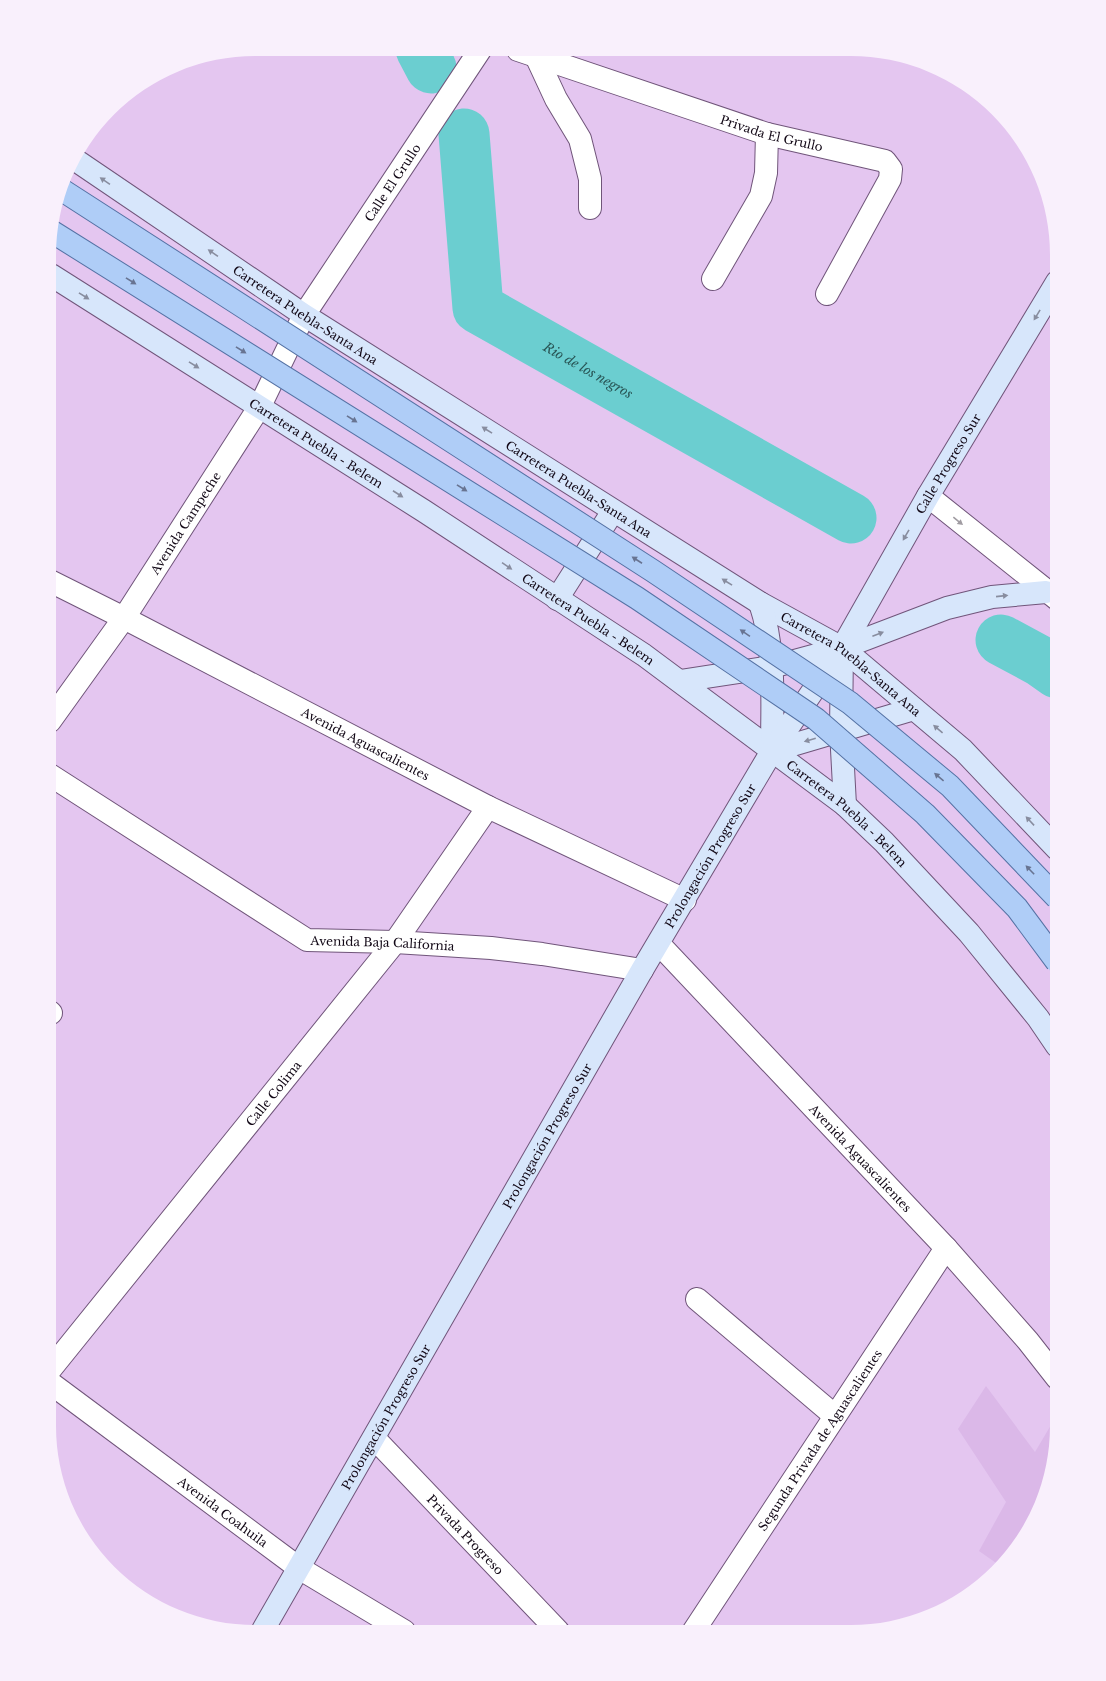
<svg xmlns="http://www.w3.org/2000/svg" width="1106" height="1681" font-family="'Libre Baskerville',serif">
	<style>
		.built { fill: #dbb8e8 }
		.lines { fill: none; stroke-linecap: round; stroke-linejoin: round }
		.river { stroke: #6bced0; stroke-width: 51 }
		.street-casing { stroke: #70557a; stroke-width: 24 }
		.secondary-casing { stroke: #70557a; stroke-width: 24 }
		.street { stroke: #fff; stroke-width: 22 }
		.secondary { stroke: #d7e6fb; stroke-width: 22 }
		.primary-bridge-casing { stroke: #5572a4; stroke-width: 24; stroke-linecap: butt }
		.primary-bridge { stroke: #afcdf7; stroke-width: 22 }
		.oneway { fill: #888d9f }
		.oneway2 { fill: #687492 }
		.oneway3 { fill: #a09ca2 }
		.labels { text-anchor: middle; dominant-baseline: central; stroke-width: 4; stroke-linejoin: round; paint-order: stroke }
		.street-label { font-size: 12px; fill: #120816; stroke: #f9f0fc }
		.water-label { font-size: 13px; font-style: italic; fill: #295656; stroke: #f9f0fc }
	</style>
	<rect width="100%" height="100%" fill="#e4c6f0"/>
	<path class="built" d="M986,1386L1035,1452L1051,1425L1057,1439L1046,1493L1022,1541L999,1565L979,1551L1006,1502L958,1429Z"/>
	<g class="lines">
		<g class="river">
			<path d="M421,49L431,68"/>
			<path id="s1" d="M464,134L478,308L851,518"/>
			<path d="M1001,640L1040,661L1057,673"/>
		</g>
		<g class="street-casing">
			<g id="street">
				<path id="s2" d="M518,50L767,134L885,161L891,169L890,179L827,294"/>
				<path d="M536,56L556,99L580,139L590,179V208"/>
				<path d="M713,279L761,196L766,173L767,134"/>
				<path d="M928,496L1057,599"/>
				<path id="s3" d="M50,581L124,618L488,807L685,900"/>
				<path id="s4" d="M50,721L124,618L260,406L304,315L480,50"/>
				<path id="s5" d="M50,775L307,940L395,942L491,948L542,954L642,970"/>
				<path id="s6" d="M659,944L946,1248L1028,1341L1057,1378"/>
				<path d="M50,1012L51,1013"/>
				<path d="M697,1299L835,1416"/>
				<path id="s7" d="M49,1371L395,942L488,807"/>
				<path id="s8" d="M49,1382L299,1568L404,1631"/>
				<path id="s9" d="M374,1438L558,1631"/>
				<path id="s10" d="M693,1632L946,1248"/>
			</g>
		</g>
		<g class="secondary-casing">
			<g id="secondary">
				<path id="s11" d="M74,159L304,315L760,603L842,648L963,750L1057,849"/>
				<path id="s12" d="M51,275L424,511L644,655L845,805L884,842L969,933L1038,1018L1057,1046"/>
				<path d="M557,599L613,511"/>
				<path d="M760,603C776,650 772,702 772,751L914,709"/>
				<path d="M842,648L841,731L845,805"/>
				<path d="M680,681L772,667L842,648L947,608L992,597L1046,592"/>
				<path id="s13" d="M263,1630L642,970L772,751L842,648L928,496L1057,282"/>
			</g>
		</g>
		<use href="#street" class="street"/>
		<use href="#secondary" class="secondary"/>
		<g class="primary-bridge-casing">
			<g id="primary-bridge">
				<path d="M62,190L653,571L850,703L950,786L1057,898"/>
				<path d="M51,231L637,598L816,719L925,814L1017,908L1057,962"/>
			</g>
		</g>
		<use href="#primary-bridge" class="primary-bridge"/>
	</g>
	<defs><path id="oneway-solid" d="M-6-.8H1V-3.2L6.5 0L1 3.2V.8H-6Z"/></defs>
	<g class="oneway">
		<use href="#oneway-solid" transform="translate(105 181) rotate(-146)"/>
		<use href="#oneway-solid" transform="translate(213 253) rotate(-146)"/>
		<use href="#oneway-solid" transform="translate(84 296) rotate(32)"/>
		<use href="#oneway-solid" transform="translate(1037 315) rotate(121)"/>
		<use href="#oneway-solid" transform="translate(194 365) rotate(32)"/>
		<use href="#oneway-solid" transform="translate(487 430) rotate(-148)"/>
		<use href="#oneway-solid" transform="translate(398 494) rotate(33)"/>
		<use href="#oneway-solid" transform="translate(906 535) rotate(120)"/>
		<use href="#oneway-solid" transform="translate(507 566) rotate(34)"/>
		<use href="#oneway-solid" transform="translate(727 582) rotate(-148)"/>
		<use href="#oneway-solid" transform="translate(1002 596) rotate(-6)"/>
		<use href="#oneway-solid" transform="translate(878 634) rotate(-21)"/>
		<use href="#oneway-solid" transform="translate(938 729) rotate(-140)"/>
		<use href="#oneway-solid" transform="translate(810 740) rotate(164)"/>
		<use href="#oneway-solid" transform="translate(1030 821) rotate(-133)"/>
	</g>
	<g class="oneway2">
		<use href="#oneway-solid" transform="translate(131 281) rotate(32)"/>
		<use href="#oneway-solid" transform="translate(241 350) rotate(32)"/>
		<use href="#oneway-solid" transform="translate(352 419) rotate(32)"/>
		<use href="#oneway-solid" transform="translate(462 488) rotate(32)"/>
		<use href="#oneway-solid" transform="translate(637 560) rotate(-147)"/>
		<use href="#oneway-solid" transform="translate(745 633) rotate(-146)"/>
		<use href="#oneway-solid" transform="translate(939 777) rotate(-140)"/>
		<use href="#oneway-solid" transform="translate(1030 870) rotate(-134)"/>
	</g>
	<use class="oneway3" href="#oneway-solid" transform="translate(958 521) rotate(39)"/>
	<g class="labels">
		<g class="street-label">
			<text stroke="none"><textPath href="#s2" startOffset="267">Privada El Grullo</textPath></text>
			<text stroke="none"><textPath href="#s4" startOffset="639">Calle El Grullo</textPath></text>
			<text stroke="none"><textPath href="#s11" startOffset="279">Carretera Puebla-Santa Ana</textPath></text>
			<text stroke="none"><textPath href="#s12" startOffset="314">Carretera Puebla - Belem</textPath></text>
			<text stroke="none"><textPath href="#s13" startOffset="1353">Calle Progreso Sur</textPath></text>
			<text stroke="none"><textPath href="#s11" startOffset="603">Carretera Puebla-Santa Ana</textPath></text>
			<text stroke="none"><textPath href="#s4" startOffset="240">Avenida Campeche</textPath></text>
			<text stroke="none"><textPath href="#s12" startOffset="638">Carretera Puebla - Belem</textPath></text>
			<text stroke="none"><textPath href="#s11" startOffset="927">Carretera Puebla-Santa Ana</textPath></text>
			<text stroke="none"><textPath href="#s3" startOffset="355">Avenida Aguascalientes</textPath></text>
			<text stroke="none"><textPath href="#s12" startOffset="962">Carretera Puebla - Belem</textPath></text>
			<text stroke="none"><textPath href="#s13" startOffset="894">Prolongación Progreso Sur</textPath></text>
			<text stroke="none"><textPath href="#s5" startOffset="381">Avenida Baja California</textPath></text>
			<text stroke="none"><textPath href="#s7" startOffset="357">Calle Colima</textPath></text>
			<text stroke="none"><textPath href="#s13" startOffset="570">Prolongación Progreso Sur</textPath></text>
			<text stroke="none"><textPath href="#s6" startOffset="294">Avenida Aguascalientes</textPath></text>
			<text stroke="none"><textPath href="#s13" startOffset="246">Prolongación Progreso Sur</textPath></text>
			<text stroke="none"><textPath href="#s10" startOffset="230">Segunda Privada de Aguascalientes</textPath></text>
			<text stroke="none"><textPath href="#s8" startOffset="217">Avenida Coahuila</textPath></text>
			<text stroke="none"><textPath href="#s9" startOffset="133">Privada Progreso</textPath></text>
		</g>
		<g class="water-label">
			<text stroke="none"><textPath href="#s1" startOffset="301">Rio de los negros</textPath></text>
		</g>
	</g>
	<path d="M0 0H1106V1681H0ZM255 56H851A199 199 0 0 1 1050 255V1426A199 199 0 0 1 851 1625H255A199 199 0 0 1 56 1426V255A199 199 0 0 1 255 56Z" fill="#f9f0fc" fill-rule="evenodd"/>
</svg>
